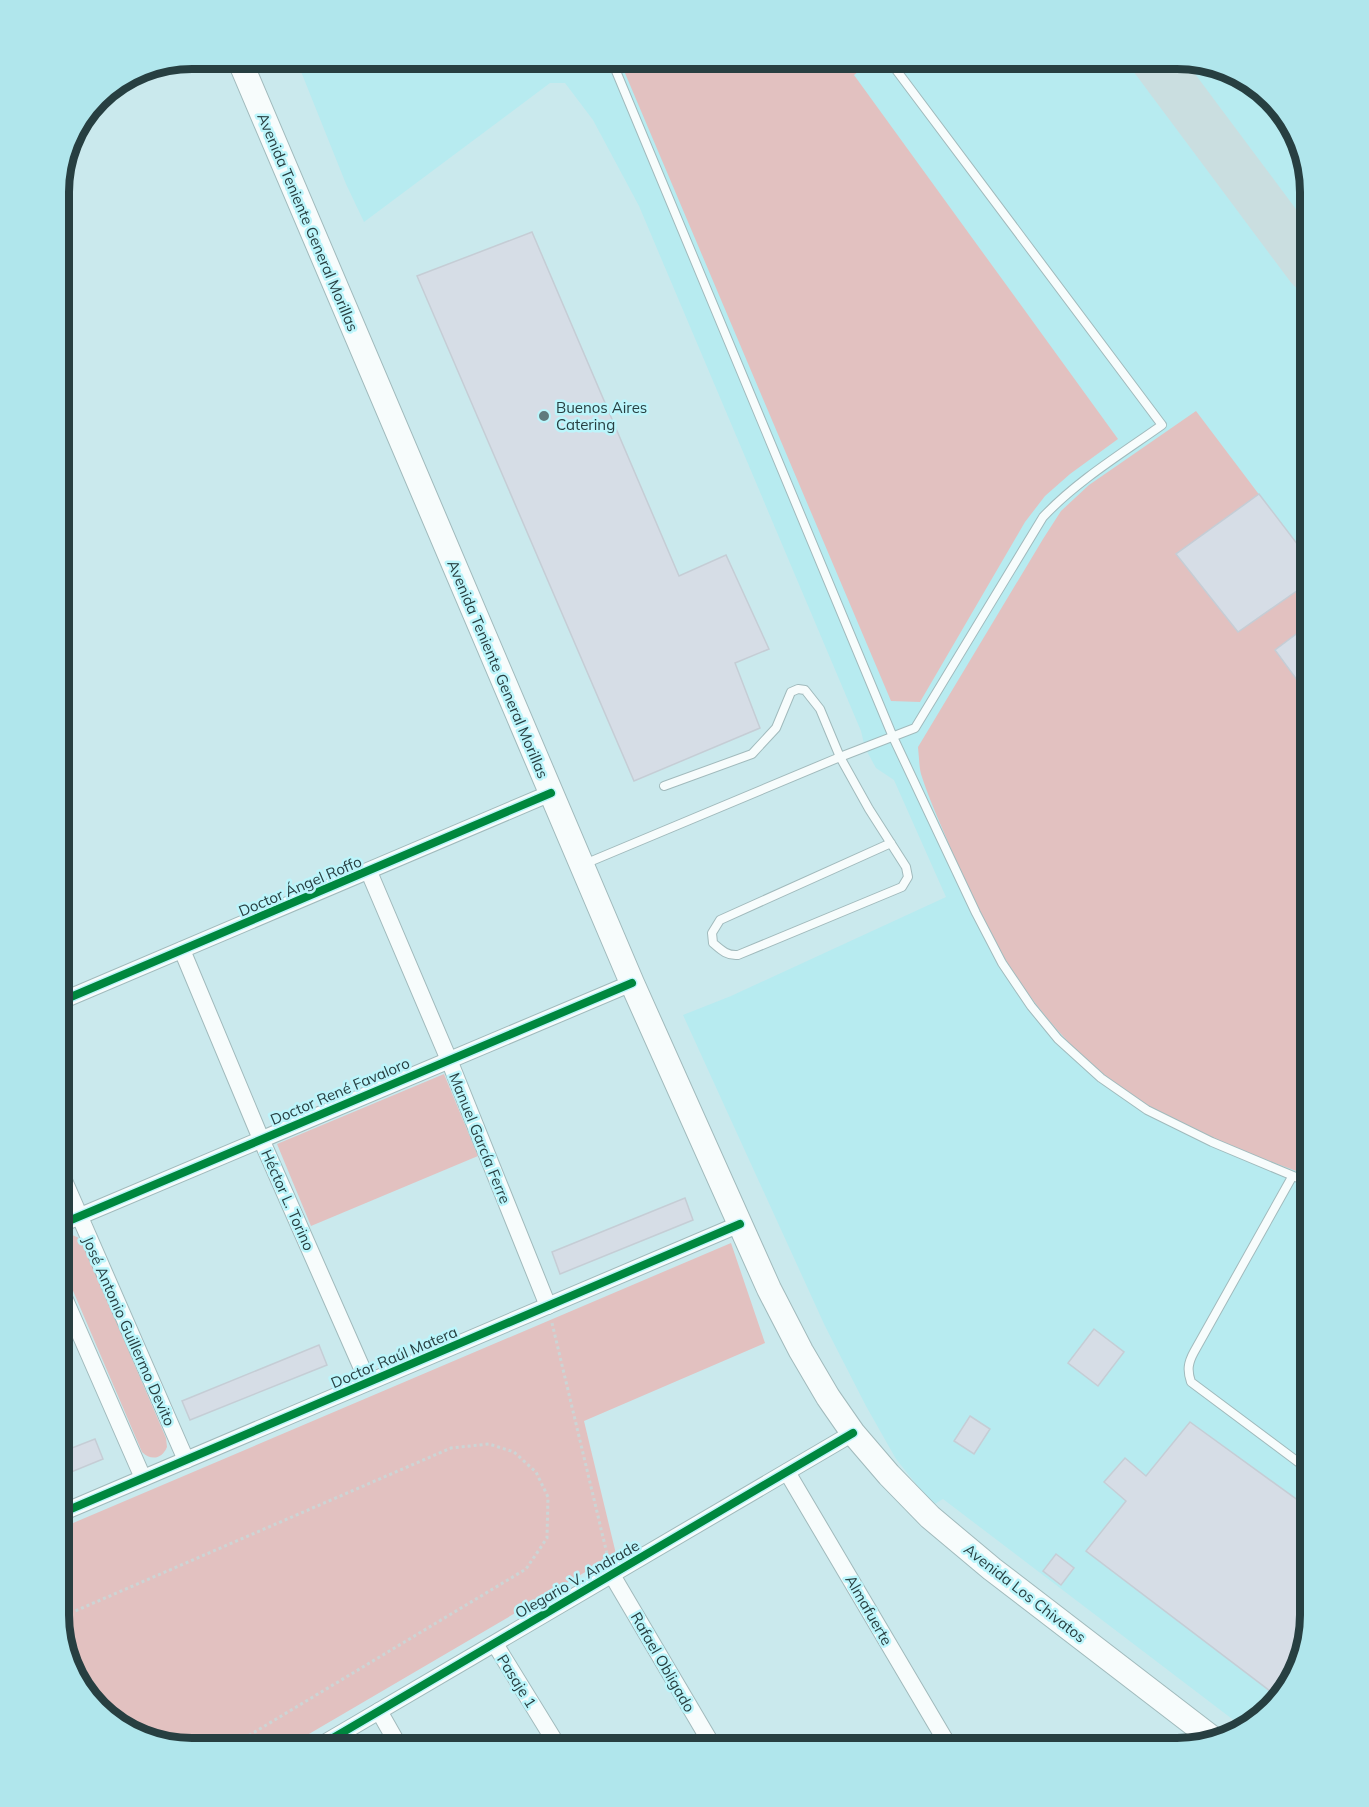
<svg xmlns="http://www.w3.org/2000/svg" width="1369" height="1807" font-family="Mulish,sans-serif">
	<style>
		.built { fill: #b7ebf0 }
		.green { fill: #e2c1c0 }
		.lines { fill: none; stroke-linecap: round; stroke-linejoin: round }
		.taxiway { stroke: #cadee0; stroke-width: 48 }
		.building { fill: #d6dde6; stroke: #c5cdd5; stroke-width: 1.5 }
		.service-casing { stroke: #a1babc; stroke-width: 10 }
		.minor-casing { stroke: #a1babc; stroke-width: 18 }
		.secondary-casing { stroke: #a1babc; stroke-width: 26 }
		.path { stroke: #ccd5d5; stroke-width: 3; stroke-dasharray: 3 3; stroke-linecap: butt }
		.service { stroke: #f7fcfc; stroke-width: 8 }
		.minor { stroke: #f7fcfc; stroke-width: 16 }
		.secondary { stroke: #f7fcfc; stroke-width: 24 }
		.cycleway-casing { stroke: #bcf5fb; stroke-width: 11 }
		.cycleway { stroke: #00873e; stroke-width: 8 }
		.poi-dot { fill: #607a7d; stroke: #bcf5fb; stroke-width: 2 }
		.labels { text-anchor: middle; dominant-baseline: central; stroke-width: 5; stroke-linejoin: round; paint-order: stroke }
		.street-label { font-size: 15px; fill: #273f41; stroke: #bcf5fb }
		.poi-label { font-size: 15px; fill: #273f41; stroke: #bcf5fb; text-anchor: start }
		.rim { fill: none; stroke: #273f41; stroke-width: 8 }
	</style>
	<rect width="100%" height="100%" fill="#cae9ed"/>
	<path class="built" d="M296,59H1185L1243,76L1288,118L1310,192V1615L1293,1681L1251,1726L1244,1728L943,1499L933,1505L896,1459L866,1406L825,1326L683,1015L731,996L946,897L894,780L876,768L865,748L861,731L639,206L593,120L565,83H550L364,222L346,184Z"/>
	<g class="green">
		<path d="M619,59H874L854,75L1118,439L1070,474L1045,496L1025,522L920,702L891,701Z"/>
		<path d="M1196,411L1310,562V1176C1257,1157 1202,1136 1152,1108C1057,1054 995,957 955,859C944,831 930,803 921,774C919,766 919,756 918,747L1043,539L1061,511L1089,485Z"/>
		<path d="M444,1074L478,1156L311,1226L277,1144Z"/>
		<path d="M70,1234L79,1238L82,1242L166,1438L167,1447C162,1459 151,1461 142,1452L59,1258V1239Z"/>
		<path d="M731,1243L765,1343L584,1421L616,1554L285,1748H192L126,1731L81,1689L59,1615V1529Z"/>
	</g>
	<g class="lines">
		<path class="taxiway" d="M1154,59L1310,268"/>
	</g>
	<g class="building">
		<path d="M532,232L679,576L726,555L769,649L735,663L760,728L634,781L417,276Z"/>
		<path d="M1259,494L1311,562V581L1238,632L1176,554Z"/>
		<path d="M1311,623V699L1275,650Z"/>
		<path d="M685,1198L693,1220L560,1274L552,1252Z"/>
		<path d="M1094,1329L1124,1352L1098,1386L1068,1363Z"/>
		<path d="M319,1345L327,1365L190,1420L182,1401Z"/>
		<path d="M970,1416L990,1429L974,1454L954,1441Z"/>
		<path d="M1190,1422L1310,1509V1615L1293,1681L1278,1697L1086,1551L1126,1501L1104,1482L1125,1458L1146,1476Z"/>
		<path d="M95,1439L103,1459L59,1477V1453Z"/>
		<path d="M1056,1554L1074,1568L1061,1585L1043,1571Z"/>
	</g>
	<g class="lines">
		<g class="service-casing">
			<g id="service">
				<path d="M611,59L893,737L976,913L1002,963L1031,1006L1058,1039L1101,1078L1147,1110L1212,1142L1310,1183"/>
				<path d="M664,786L752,754L776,728L791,692L798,689L805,690L820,709L840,757L869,809L906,867L908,877L902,887L738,955C727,956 721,950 713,943L712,933L720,920L891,843"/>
				<path d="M582,865L840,757L915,728L1043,517C1077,481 1121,454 1162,425L888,59"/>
				<path d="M1292,1177L1194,1352C1188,1363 1187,1370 1191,1382L1310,1471"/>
			</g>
		</g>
		<g class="minor-casing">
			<g id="minor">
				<path d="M369,872L449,1060L548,1306"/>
				<path d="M182,950L261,1139L368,1382"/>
				<path d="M59,1002L551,793"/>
				<path d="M59,1169L186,1460"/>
				<path d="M59,1225L632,983"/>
				<path d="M59,1286L143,1478"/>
				<path d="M787,1472L950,1748"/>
				<path d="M59,1514L740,1224"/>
				<path d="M612,1575L714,1748"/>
				<path d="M495,1644L559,1748"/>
				<path d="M379,1711L400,1748"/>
				<path d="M316,1748L853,1433"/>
			</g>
		</g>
		<g class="secondary-casing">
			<path id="secondary" d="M239,59L632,983L769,1289L801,1351L828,1397L853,1433L889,1475L930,1517L992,1569L1212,1738"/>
		</g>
		<g class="path">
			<path d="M552,1323L608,1558"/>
			<path d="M59,1618L451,1448L489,1444L514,1452L536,1472L548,1497L547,1538L526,1569L228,1748"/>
		</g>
		<use href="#service" class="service"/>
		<use href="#minor" class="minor"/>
		<use href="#secondary" class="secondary"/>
		<g class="cycleway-casing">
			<g id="cycleway">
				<path d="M59,1002L551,793"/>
				<path d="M59,1225L632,983"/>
				<path d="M59,1514L740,1224"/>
				<path d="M316,1748L853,1433"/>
			</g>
		</g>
		<use href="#cycleway" class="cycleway"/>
	</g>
	<circle class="poi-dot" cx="544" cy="416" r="6"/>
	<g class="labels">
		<g class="street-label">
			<text transform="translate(308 222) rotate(67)">Avenida Teniente General Morillas</text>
			<text transform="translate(498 669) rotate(67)">Avenida Teniente General Morillas</text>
			<text transform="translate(300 886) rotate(-23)">Doctor Ángel Roffo</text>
			<text transform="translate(340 1091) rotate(-23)">Doctor René Favaloro</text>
			<text transform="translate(480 1138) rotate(68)">Manuel García Ferre</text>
			<text transform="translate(288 1200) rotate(66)">Héctor L. Torino</text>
			<text transform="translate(129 1331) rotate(66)">José Antonio Guillermo Devito</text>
			<text transform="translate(394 1357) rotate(-23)">Doctor Raúl Matera</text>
			<text transform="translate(577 1579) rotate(-30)">Olegario V. Andrade</text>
			<text transform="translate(1025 1593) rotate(38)">Avenida Los Chivatos</text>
			<text transform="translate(869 1610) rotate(60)">Almafuerte</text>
			<text transform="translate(663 1662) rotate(60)">Rafael Obligado</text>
			<text transform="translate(517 1681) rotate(58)">Pasaje 1</text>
		</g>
		<g class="poi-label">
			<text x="556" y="407">Buenos Aires<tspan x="556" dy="17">Catering</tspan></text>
		</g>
	</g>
	<path d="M0 0H1369V1807H0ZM192 69H1177A123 123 0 0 1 1300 192V1615A123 123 0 0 1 1177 1738H192A123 123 0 0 1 69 1615V192A123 123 0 0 1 192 69Z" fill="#b0e6ec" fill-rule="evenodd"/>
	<path class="rim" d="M192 69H1177A123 123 0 0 1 1300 192V1615A123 123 0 0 1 1177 1738H192A123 123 0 0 1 69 1615V192A123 123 0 0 1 192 69Z"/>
</svg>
